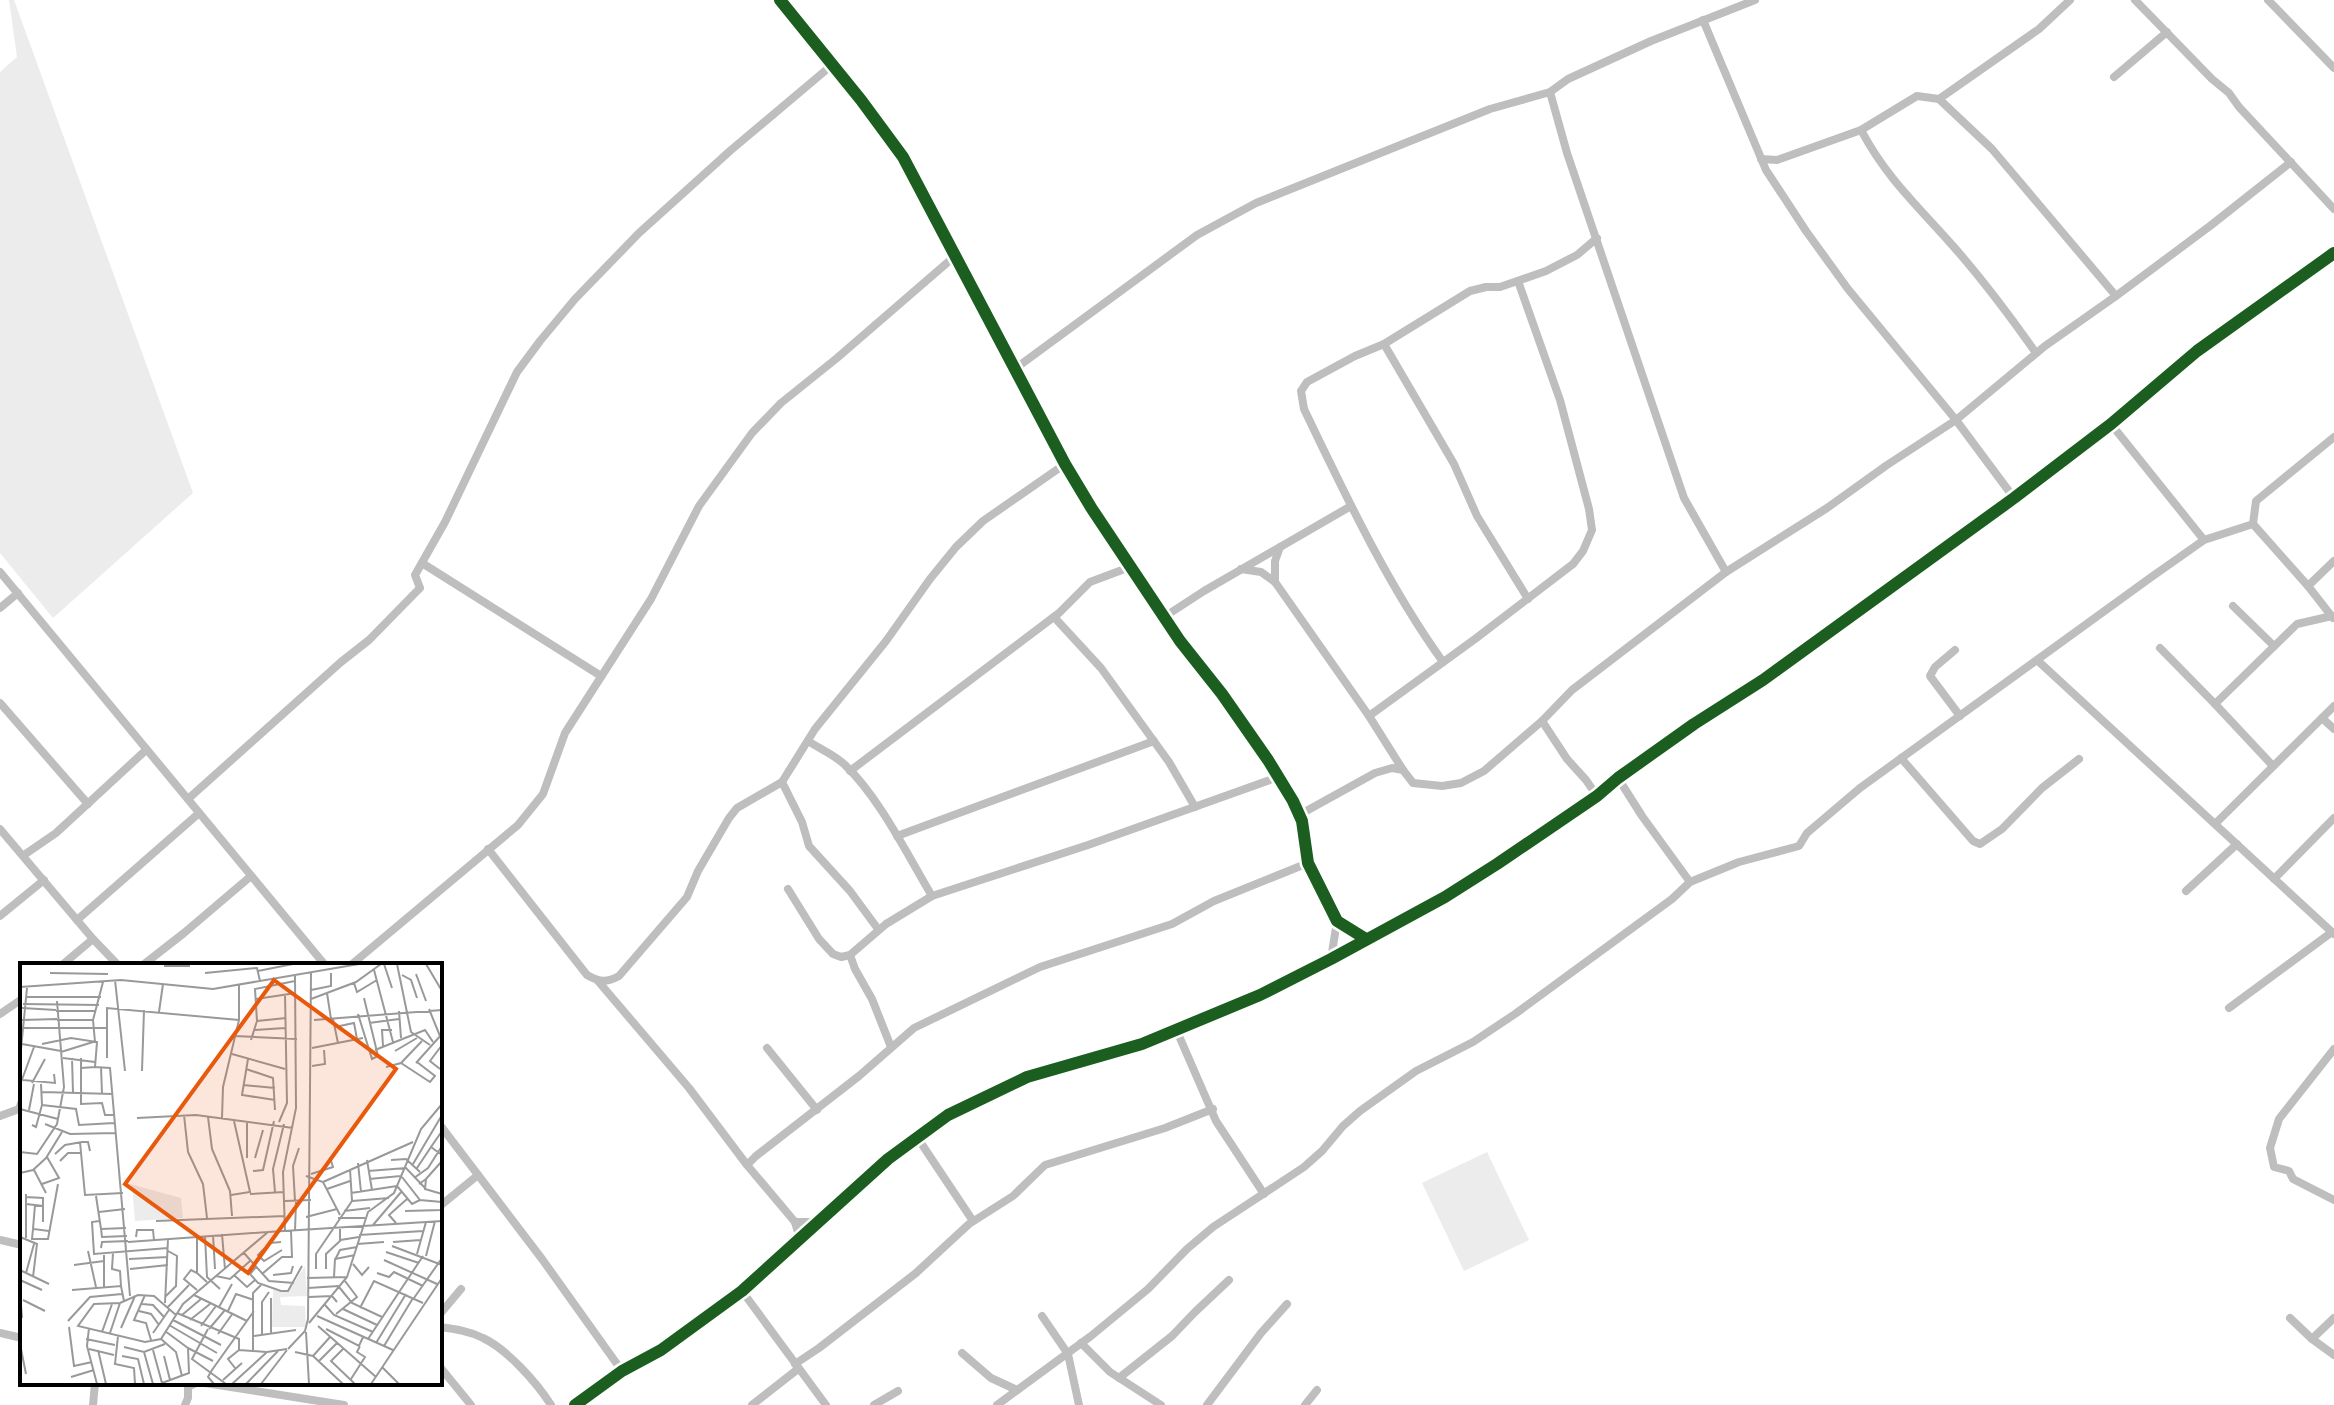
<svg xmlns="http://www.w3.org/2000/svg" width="2334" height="1405" font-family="'Titillium Web',sans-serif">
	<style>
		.green { fill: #ececec }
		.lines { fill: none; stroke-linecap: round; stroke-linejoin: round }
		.minor { stroke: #bebebe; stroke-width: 8 }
		.cycleway-casing { stroke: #fff; stroke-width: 17 }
		.cycleway { stroke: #1b5e20; stroke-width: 12 }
		.inset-road { fill: none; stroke: #999; stroke-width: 2 }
		.view { fill: #e8590c; fill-opacity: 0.15; stroke: #e8590c; stroke-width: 4 }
		.inset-edge { fill: none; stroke: #000; stroke-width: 4 }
	</style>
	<rect width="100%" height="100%" fill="#fff"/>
	<g class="green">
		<path d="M9,0H14L193,493L53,618L0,553V72L17,57Z"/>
		<path d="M1487,1152L1529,1240L1464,1271L1422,1183Z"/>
	</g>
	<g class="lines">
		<g class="minor">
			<path d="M780,0L861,100L903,157L1065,464L1092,509L1180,641L1222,694L1268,760L1293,801L1302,821L1308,863L1337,921L1366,939"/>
			<path d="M2135,0L2212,79L2229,93L2239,107L2334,209"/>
			<path d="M2268,0L2334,68"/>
			<path d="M1703,20L1766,170L1806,231L1848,289L1956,420L2014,498"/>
			<path d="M2114,77L2167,32"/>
			<path d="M1550,92L1567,153L1684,498L1726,572"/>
			<path d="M1939,99L1992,149L2116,296"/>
			<path d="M1861,130C1887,179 1918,206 1953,246C1983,280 2010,316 2036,353"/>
			<path d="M1761,159L1777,160L1861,130L1917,96L1939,99L2039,29L2070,0"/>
			<path d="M1384,344L1454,464L1477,516L1528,599"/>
			<path d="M1016,368L1197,235L1256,203L1490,109L1550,92L1568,79L1651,41L1755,0"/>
			<path d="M2111,424L2204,540"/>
			<path d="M2253,524L2308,586L2333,618"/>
			<path d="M422,563L601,676"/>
			<path d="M1241,569L1261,572L1275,582L1369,716L1403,770"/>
			<path d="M0,572L325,965"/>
			<path d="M1275,582V561L1280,547"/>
			<path d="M2308,586L2334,561"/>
			<path d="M2233,606L2274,646"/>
			<path d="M0,608L18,593"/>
			<path d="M1054,617L1101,668L1169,762L1195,807"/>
			<path d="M1164,617L1204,591L1351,506"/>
			<path d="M2160,648L2215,704L2273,766"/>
			<path d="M1955,650L1935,667L1930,676L1960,716"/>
			<path d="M2037,660L2334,934"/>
			<path d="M1443,662C1387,584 1346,496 1304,409L1301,391L1307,382L1355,356L1384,344L1470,291L1486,287H1500L1546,271L1577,255L1597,238"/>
			<path d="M0,703L88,804"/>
			<path d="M2215,704L2297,624L2332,616"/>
			<path d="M1369,716L1475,639L1573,564L1583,551L1592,530L1589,509L1560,400L1518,281"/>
			<path d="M2322,718L2334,729"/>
			<path d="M1542,721L1567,759L1586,780L1597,796"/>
			<path d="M808,741C820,749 835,755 845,765C879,797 908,856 932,896"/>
			<path d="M1901,758L1973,841L1980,844L2002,829L2042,788L2079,759"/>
			<path d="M850,771L1059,613L1090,582L1130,567"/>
			<path d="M1618,778L1642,816L1690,882"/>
			<path d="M782,782L802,822L809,846L850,891L878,929"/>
			<path d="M188,799L341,662L369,640L420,588L415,575L445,522L517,372L540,341L575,299L639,233L731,150L832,65"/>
			<path d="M1299,815L1375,773L1392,768L1403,770L1413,783L1442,786L1461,783L1484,771L1542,721L1572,690L1726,572L1827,508L1887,465L1956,420L2045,346L2116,296L2210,226L2291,162"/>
			<path d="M2215,824L2334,706"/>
			<path d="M0,829L93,939L118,965"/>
			<path d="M897,836L1154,741"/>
			<path d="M488,849L587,975C599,982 606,983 619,976L687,897L698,871L729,818L737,808L782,782L815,729L886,641L930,579L956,547L983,521L1065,464"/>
			<path d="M24,855L56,833L146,750"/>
			<path d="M2274,879L2334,818"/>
			<path d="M788,889L819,939L833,954L841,957L850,955L886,924L932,896L1088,845L1278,777"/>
			<path d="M2186,891L2237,844"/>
			<path d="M0,916L44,880"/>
			<path d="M77,920L198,814"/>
			<path d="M850,955L855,969L872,999L891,1047"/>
			<path d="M1331,959L1337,921"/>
			<path d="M62,965L93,939"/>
			<path d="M143,965L184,933L251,876"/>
			<path d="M351,965L518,825L543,794L565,733L651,599L699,506L752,433L781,403L837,358L955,256"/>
			<path d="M598,981L689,1088L747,1165L795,1222L800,1239"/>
			<path d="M2229,1008L2332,932"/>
			<path d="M0,1014L22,999"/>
			<path d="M1176,1029L1216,1121L1264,1194"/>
			<path d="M767,1048L817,1110"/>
			<path d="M2334,1049L2279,1119L2270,1148L2274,1167L2289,1171L2293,1179L2334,1200"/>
			<path d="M0,1116L19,1109L22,1101"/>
			<path d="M440,1125L542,1259L622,1371"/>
			<path d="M917,1137L973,1221"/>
			<path d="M747,1165L756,1156L859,1076L914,1028L1040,967L1172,924L1214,901L1308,863"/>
			<path d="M440,1206L478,1175"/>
			<path d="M795,1222H820"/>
			<path d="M0,1240L22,1245"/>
			<path d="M742,1291L826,1405"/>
			<path d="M440,1314L461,1289"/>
			<path d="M1042,1316L1068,1354L1079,1405"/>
			<path d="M2290,1318L2312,1339L2334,1355"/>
			<path d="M440,1327C455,1329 469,1331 483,1338C507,1349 537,1383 551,1405"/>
			<path d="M0,1333L22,1338"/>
			<path d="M2312,1339L2334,1318"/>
			<path d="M1081,1343L1110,1372L1161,1405"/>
			<path d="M962,1353L991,1378L1017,1390"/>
			<path d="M795,1364L819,1348L916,1273L969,1224L1013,1196L1045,1165L1165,1128L1213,1109"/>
			<path d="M440,1367L471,1405"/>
			<path d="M1119,1378L1172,1336L1195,1312L1229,1280"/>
			<path d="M205,1383L344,1405"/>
			<path d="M93,1405L95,1383"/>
			<path d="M185,1405L188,1398V1387L196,1383"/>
			<path d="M575,1405L622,1371L661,1350L742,1291L888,1159L948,1115L1027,1077L1142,1044L1260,995L1331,959L1445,897L1497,864L1597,796L1618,778L1694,724L1763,680L2014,498L2111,424L2197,351L2334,253"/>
			<path d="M752,1405L798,1369"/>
			<path d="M874,1405L898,1391"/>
			<path d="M997,1405L1091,1336L1148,1289L1187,1249L1213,1227L1304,1167L1322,1151L1343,1126L1360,1111L1416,1071L1473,1042L1515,1014L1672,899L1690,882L1739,862L1799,846L1807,833L1860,788L2150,578L2204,540L2253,524L2256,501L2334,437"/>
			<path d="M1207,1405L1261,1333L1287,1304"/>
			<path d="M1305,1405L1317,1390"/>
		</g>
		<g class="cycleway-casing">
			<g id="cycleway">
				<path d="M780,0L861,100L903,157L1065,464L1092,509L1180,641L1222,694L1268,760L1293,801L1302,821L1308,863L1337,921L1366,939"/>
				<path d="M575,1405L622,1371L661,1350L742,1291L888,1159L948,1115L1027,1077L1142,1044L1260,995L1331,959L1445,897L1497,864L1597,796L1618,778L1694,724L1763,680L2014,498L2111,424L2197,351L2334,253"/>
			</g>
		</g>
		<use href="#cycleway" class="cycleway"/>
	</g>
	<g transform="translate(20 963)">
		<rect width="422" height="422" fill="#fff"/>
		<path d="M103,219L161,235L163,255L115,258L112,223ZM285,303L287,333L260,334L261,342L285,343L286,364H252L253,327L269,328Z" fill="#ececec"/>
		<path class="inset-road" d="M364,1L372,25M377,1L391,69L410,82M406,1L422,28M144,3H170M354,7L373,79M238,8L273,1M30,10L88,11M185,10L237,5L240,18M396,11L406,38M382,12L391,17L397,35M95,17L105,108M334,20L337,29L357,17M0,24L101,17L193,26L339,1M291,27L311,23V10M307,30L311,56M6,34H81M236,36L276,30M291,36L336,19L361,1M3,41L79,42M2,45L36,47M409,46L420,73M36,48H75M379,48L381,75M139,49L143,21M338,51L352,96L358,93L344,35M313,56L318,80M2,57L37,56M37,57H73M294,57L422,47M237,58L266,55M349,60L379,56M315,64L334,60L337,76M0,65H87V95M87,65V45L219,57M235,67L265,65M215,73L277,76M231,77L237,58L235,26L275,18M75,79L73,57L83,19M2,81L41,88M22,81L51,75L77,79L75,104L61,105M363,83L362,67H372M292,85L343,75M355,87L405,67L413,79M375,88L397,75M41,89L73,79M212,91L265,106M43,95L75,99M52,95L53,130M61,95V141L82,140L85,152H94M0,96L7,25M228,96L222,132L255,137M381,100L410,119L415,113L397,99M396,100L422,71M292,103L305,101L304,87M75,104L90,105L110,333M81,104L82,131M366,104L381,100L402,78M226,106L253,115L255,147M420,106L410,98L422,82M122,108L124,47M3,117L35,120L34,111M12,120L25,96M0,122L14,84M223,122L255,125M22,129L93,131M22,142L56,146L59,162L94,160M0,146L38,156M9,147L14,121M164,152L168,189L183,221L187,255M188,154L192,186L210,228L212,253M117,155L176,152L273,165M202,155L203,124L219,57V22M227,158V195M259,159L267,140L265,31M25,161L50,171L95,170M12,162L16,164L22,142L21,121M422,168L411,184L422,192M60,179L65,232L103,230M0,189L17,191L37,161L44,124L37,38M35,191L45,182L62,179H68L70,188M235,195L243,167M347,197L352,227M371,197L386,196L400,209M40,198L48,190H61M338,200L341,229M393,201L422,152M397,205L411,184M14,207L26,230M233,208L243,207L254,158M348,208L386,205L405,225M0,210L13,207L26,195L42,169M291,211L313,204L310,194M286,213L303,219L320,252M382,214L400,237L422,239M394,215L408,205L422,183M349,216L381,213M406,216L422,198M303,219L393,179M22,221L39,215L27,194M399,221L406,216L405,226L422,231M377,223L392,241L400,237M307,226L330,218M255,229L253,206L264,161M331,230L377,223M6,231V275M230,231L264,229M211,232L230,229L214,158M76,233L81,266L106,265M6,234L23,235V243M265,238L291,237M275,238L273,203L279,185M332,238L369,235M6,241L23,243V259M15,242L13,266L29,268M324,248L350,245M385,248L421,247L422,239M79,249L105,246M286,254L317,246M318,255H345M79,258L72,259L74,291L148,285M136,258L265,253M376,260L369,252L387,236M353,262L382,228M320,264V277L339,274M13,266L12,276H28L38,221M81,266L82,274L107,273M265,268L263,209L276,145L275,13M275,268L276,238M202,271L205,306M193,272L195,306M339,272L403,268M177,273V310L187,319M185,273L187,314L200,326M0,274L17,281L13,314M116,274L117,267H133L134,277M108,279L248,269M261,279L250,280L238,292L244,298L262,287M373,279L401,277M337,281L364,279M372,283L422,302M81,285L82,279L108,278M68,288L76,324M366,289L399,300M84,290V324M93,290L92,306L100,308L101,323M224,290L249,318L274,320M397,291L406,259M406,293L415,258M109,296L148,294M315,297L320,287L337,284M364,297L417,321M333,301L342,312L349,304M54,302L84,298M236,304L230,311L238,320L261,328H268L282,303M110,306L148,302M296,306V291L332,238L330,206M306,306V291L321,277M0,307L29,321M6,310L14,281M357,310L369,314L374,309L403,323M242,311L262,294H272L271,268M214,312L227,324L235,317M253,312L271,310L273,303M196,313L210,316L230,298M314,314L315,296L335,292M287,315L327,314M0,317L22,327M319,324L332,340L362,354M288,325L319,323M52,327L101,323L104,338M177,327L164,316L171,307L177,310M0,331L2,355M125,332L114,357L126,360L131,377M174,332L227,358M146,333L156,323L157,293L148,288M289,334L312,333L317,339M394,335L422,295M3,337L25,348M145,340L148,276M122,341L133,342L144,354M305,342L314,352L353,369M199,344L212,321M147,345L169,322M340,345L354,318L403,340M323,346L357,362M119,348L131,351L139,362M208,348L216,331L234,337M157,350L219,376V387M316,351L337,334L325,318M156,352L134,333L118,332L100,340L74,341L58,363L125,379L141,376L163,341L248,269L422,258M162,352L181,336M297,353L373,387M153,357L201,382M170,357L190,341M48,358L70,334L102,331M289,360L327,314L348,249L374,230L401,166L422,141M149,362L197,390M181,363L196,343M298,363L356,414M49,364L54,403L72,399M69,365L67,383L77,421M101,365L115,333M188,366L172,396L206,421M189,366L205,347M306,366L339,383L343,374M145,368L168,385M82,369L92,341M286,369L289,421M90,370L100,340M133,370L149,347M198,371L213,350M242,372V339L249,329M251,372V335M98,373L95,401L114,405L115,421M234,373L276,367M66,376L95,382M141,376L156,389L162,413M348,376L403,293M356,380L386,331M0,381L6,411M364,383L393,335M104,384L124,389L145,381M69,386L94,392M268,386L285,368L288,356L291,10M323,386L311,398L335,421M78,387L86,421M133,387L142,420M233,388V330L241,322M124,389L133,421M275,389L293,393L323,421M102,393L118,396L124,421M144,393L150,417M293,393L310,374M299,398L317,380M362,404L379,421M215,405L208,396L219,387L246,389M51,414L74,407M331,416L345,394L337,389L340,383M203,417L222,400M142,420L169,410L168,385L193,398M194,421L188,414L192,407L234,348M212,421L247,389L267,386M226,421L258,388M241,421L267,387M351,421L422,315"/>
		<path class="view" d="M254,17L376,106L228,310L105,221Z"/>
		<rect width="422" height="422" class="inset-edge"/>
	</g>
</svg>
